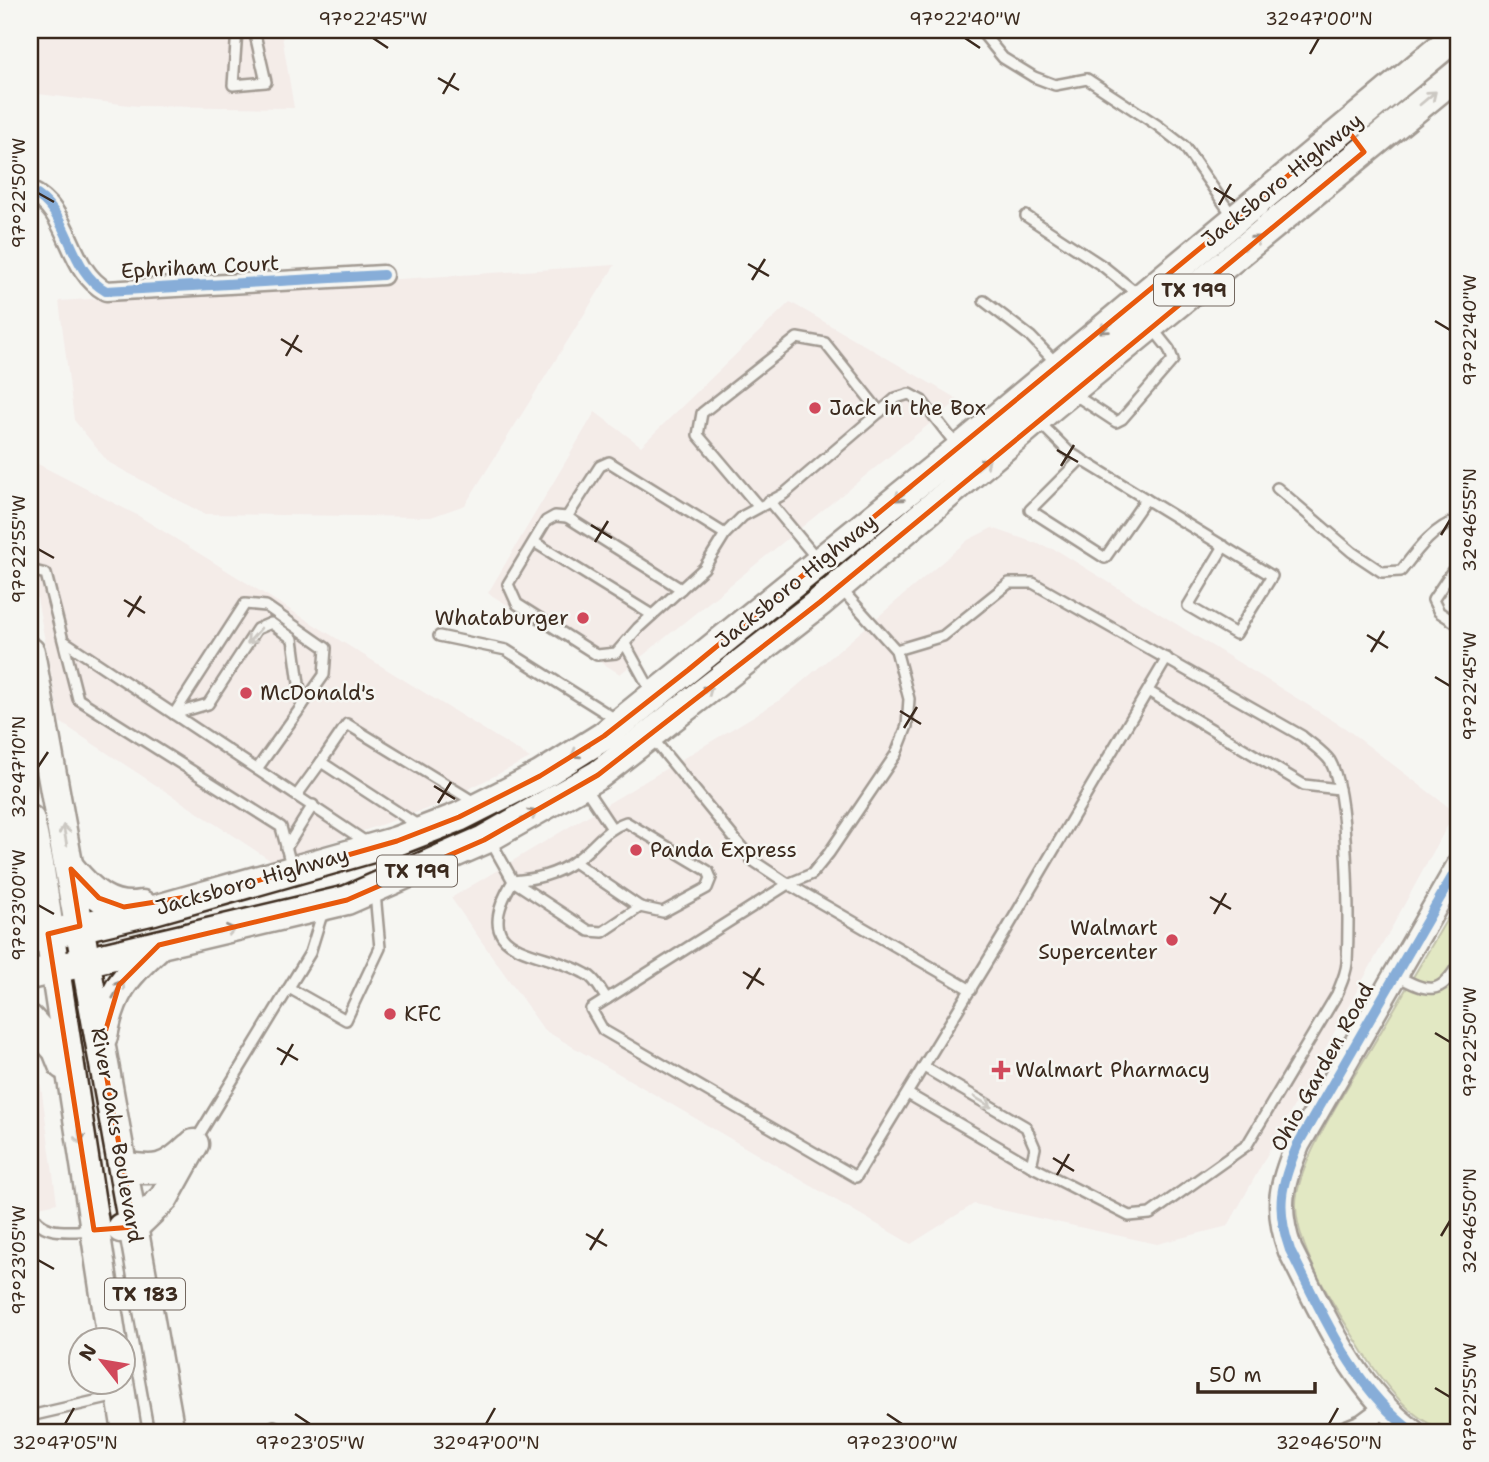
<svg xmlns="http://www.w3.org/2000/svg" width="1489" height="1462" font-family="'Shantell Sans',sans-serif">
	<style>
		.built { fill: #f1dfdc }
		.green { fill: #cbd78a; stroke: #838054; stroke-width: 2 }
		.lines { fill: none; stroke-linecap: round; stroke-linejoin: round }
		.service-casing { stroke: #3b2a1e; stroke-width: 14 }
		.minor-casing { stroke: #3b2a1e; stroke-width: 23 }
		.tertiary-casing { stroke: #3b2a1e; stroke-width: 28 }
		.primary-casing { stroke: #3b2a1e; stroke-width: 33 }
		.service { stroke: #f6f6f2; stroke-width: 9 }
		.minor { stroke: #f6f6f2; stroke-width: 18 }
		.tertiary { stroke: #f6f6f2; stroke-width: 23 }
		.primary { stroke: #f6f6f2; stroke-width: 28 }
		.cycleway-casing { stroke: #f6f6f2; stroke-width: 15 }
		.cycleway { stroke: #0057b8; stroke-width: 10 }
		.oneway { stroke: #989088 }
		.marked { fill: none; stroke: #e8590c; stroke-width: 5; stroke-linejoin: round }
		.ticks { fill: none; stroke: #3b2a1e; stroke-width: 2.5 }
		.poi-dot { fill: #d1495b; stroke: #f6f6f2; stroke-width: 2.5 }
		.labels { text-anchor: middle; dominant-baseline: central; stroke-width: 5; stroke-linejoin: round; paint-order: stroke }
		.shield { fill: #f6f6f2; stroke: #73675e; stroke-width: 2 }
		.shield-label { font-size: 19px; font-weight: bold; fill: #3b2a1e }
		.street-label { font-size: 21px; fill: #3b2a1e; stroke: #f6f6f2 }
		.poi-label { font-size: 21px; fill: #3b2a1e; stroke: #f6f6f2; text-anchor: start }
		.neatline { fill: none; stroke: #3b2a1e; stroke-width: 2.5 }
		.ticks-label { font-size: 18px; text-anchor: middle; fill: #3b2a1e }
	</style>
	<rect width="100%" height="100%" fill="#f6f6f2"/>
	<filter id="ink" filterUnits="userSpaceOnUse"><feTurbulence type="fractalNoise" baseFrequency=".0143" numOctaves="2"/><feDisplacementMap in="SourceGraphic" scale="14" xChannelSelector="R" yChannelSelector="G"/><feConvolveMatrix kernelMatrix="1 2 1 2 8 2 1 2 1" color-interpolation-filters="sRGB"/></filter>
	<g filter="url(#ink)">
		<g class="built">
			<path d="M30,30H281L294,108L138,106L30,93Z"/>
			<path d="M615,265L465,505L431,517L204,514L108,462L74,420L59,301Z"/>
			<path d="M790,302L959,400L620,674L488,593L595,412L641,446Z"/>
			<path d="M30,460L137,515L530,758L435,806L273,862L60,722L30,560Z"/>
			<path d="M992,528L1058,551L1345,728L1455,812L1228,1226L1157,1244L974,1204L911,1244L544,1030L451,898L782,699L968,540Z"/>
			<path d="M30,1041L35,1042L57,1203L30,1209Z"/>
		</g>
		<path class="green" d="M1459,898V1432C1419,1432 1385,1386 1365,1355C1340,1314 1298,1255 1296,1207C1294,1167 1349,1085 1370,1050C1400,999 1430,949 1459,898Z"/>
		<g class="lines">
			<g class="service-casing">
				<g id="service">
					<path d="M237,30L233,85L266,82L254,30"/>
					<path d="M980,30L1003,58L1034,77L1055,85L1087,79L1157,125L1184,146L1234,218"/>
					<path d="M1026,216L1104,267L1140,296"/>
					<path d="M984,301L1031,337L1057,364"/>
					<path d="M1072,393L1116,422L1122,419L1173,360L1169,349L1153,329"/>
					<path d="M1038,421L1069,452L1272,576L1236,634L1188,606L1224,546"/>
					<path d="M1081,459L1030,510L1105,558L1146,499"/>
					<path d="M1277,488L1352,552L1382,572L1401,571C1418,549 1433,528 1459,519"/>
					<path d="M769,501L818,560"/>
					<path d="M758,506L698,435L702,413L797,338L825,343L880,412"/>
					<path d="M567,517L681,589"/>
					<path d="M725,534L609,462L600,466L567,517L555,516L546,521L508,584L517,604L597,655L616,653L638,628L704,568L725,534L743,516L784,494L896,398L909,394L922,401L958,447"/>
					<path d="M534,542L652,615"/>
					<path d="M1459,569L1453,570L1433,600L1439,612L1459,625"/>
					<path d="M30,570L46,574L78,699L281,827L292,869"/>
					<path d="M842,590L896,650L909,699L907,726L896,754L829,853L812,874L788,884L591,1009L603,1030L856,1177L1004,934L1167,658"/>
					<path d="M439,636L506,650L617,720"/>
					<path d="M64,641L369,844"/>
					<path d="M625,644L651,691"/>
					<path d="M896,650L943,636L1009,583H1033L1302,736C1311,744 1324,752 1330,761C1349,793 1349,923 1347,963C1346,974 1341,984 1337,994L1247,1145L1150,1214L1129,1216L1031,1166L908,1094"/>
					<path d="M1148,691L1304,785L1339,789"/>
					<path d="M174,714L245,604L266,606L326,648L324,675L257,769"/>
					<path d="M174,714L208,704L257,629L271,623L293,639L302,706"/>
					<path d="M653,739L752,860L788,884L971,990"/>
					<path d="M585,788L611,827"/>
					<path d="M297,795L321,762"/>
					<path d="M419,826L321,762L347,724L476,803"/>
					<path d="M490,840L513,881L589,931L603,932L640,907L663,912L707,888L711,878L708,871L626,822C603,830 594,848 575,861C556,875 535,879 513,881"/>
					<path d="M286,848L313,805"/>
					<path d="M574,862L640,907"/>
					<path d="M513,881C466,958 539,947 586,974C595,978 601,991 607,999"/>
					<path d="M1397,976C1428,992 1440,997 1459,963"/>
					<path d="M289,988L346,1020L380,948L375,893"/>
					<path d="M924,1067L1026,1127L1035,1148L1031,1166"/>
					<path d="M196,1140L310,953L323,911"/>
					<path d="M30,1209C39,1237 69,1231 93,1230"/>
					<path d="M30,1416L117,1396"/>
					<path d="M262,1432L274,1426L286,1432"/>
				</g>
			</g>
			<g class="minor-casing">
				<g id="minor">
					<path d="M30,191C72,211 66,269 106,291L383,275"/>
					<path d="M1342,1432L1362,1424L1385,1407"/>
				</g>
			</g>
			<g class="tertiary-casing">
				<path id="tertiary" d="M1413,1432C1353,1388 1323,1314 1290,1250C1275,1207 1281,1184 1298,1144L1459,865"/>
			</g>
			<g class="primary-casing">
				<g id="primary">
					<path d="M30,652L170,1432"/>
					<path d="M30,820L39,864L112,1340"/>
					<path d="M71,869C90,892 110,911 142,905"/>
					<path d="M30,939L154,910L397,841L459,817L540,776L604,736L967,443L1459,33"/>
					<path d="M30,975L347,900L484,840L598,775L820,602L1053,405L1459,73"/>
					<path d="M30,1020L57,1050L63,1065"/>
					<path d="M103,1036C111,993 124,977 156,948"/>
					<path d="M123,1166C155,1172 166,1171 189,1148"/>
					<path d="M121,1228L134,1227L164,1198L194,1144"/>
					<path d="M119,1382L127,1432"/>
				</g>
			</g>
			<use href="#service" class="service"/>
			<use href="#minor" class="minor"/>
			<use href="#tertiary" class="tertiary"/>
			<use href="#primary" class="primary"/>
			<g class="cycleway-casing">
				<g id="cycleway">
					<path d="M30,191C72,211 66,269 106,291L383,275"/>
					<path d="M1413,1432C1353,1388 1323,1314 1290,1250C1275,1207 1281,1184 1298,1144L1459,865"/>
				</g>
			</g>
			<use href="#cycleway" class="cycleway"/>
		</g>
		<defs><path id="oneway-shaft" d="M-6 0H5M1.5-3L5.5 0L1.5 3" fill="none" stroke-width="1.6" stroke-linecap="round" stroke-linejoin="round" transform="scale(1.75)"/></defs>
		<g class="oneway">
			<use href="#oneway-shaft" transform="translate(1428 98) rotate(-40)"/>
			<use href="#oneway-shaft" transform="translate(1252 243) rotate(-39)"/>
			<use href="#oneway-shaft" transform="translate(1108 326) rotate(140)"/>
			<use href="#oneway-shaft" transform="translate(982 465) rotate(-40)"/>
			<use href="#oneway-shaft" transform="translate(903 494) rotate(141)"/>
			<use href="#oneway-shaft" transform="translate(254 636) rotate(131)"/>
			<use href="#oneway-shaft" transform="translate(704 693) rotate(-38)"/>
			<use href="#oneway-shaft" transform="translate(580 751) rotate(148)"/>
			<use href="#oneway-shaft" transform="translate(528 816) rotate(-29)"/>
			<use href="#oneway-shaft" transform="translate(65 835) rotate(-100)"/>
			<use href="#oneway-shaft" transform="translate(225 931) rotate(-12)"/>
			<use href="#oneway-shaft" transform="translate(118 989) rotate(-60)"/>
			<use href="#oneway-shaft" transform="translate(983 1102) rotate(31)"/>
			<use href="#oneway-shaft" transform="translate(79 1134) rotate(81)"/>
		</g>
	</g>
	<path d="M0 0H1489V1462H0ZM1346,128L1364,152L820,602L598,775L484,840L347,900L159,945L119,985L101,1046L134,1227L94,1230L48,934L80,926L71,869L99,898L124,907L218,892L397,841L459,817L540,776L604,736L688,670Z" fill="#f6f6f2" fill-opacity=".55" fill-rule="evenodd"/>
	<path class="marked" d="M1346,128L1364,152L820,602L598,775L484,840L347,900L159,945L119,985L101,1046L134,1227L94,1230L48,934L80,926L71,869L99,898L124,907L218,892L397,841L459,817L540,776L604,736L688,670Z"/>
	<path class="ticks" d="M373,38L388,48M965,38L980,48M1310,54L1319,38M438,78L459,90M443,94L455,73M1214,188L1235,201M38,193L54,202M1219,205L1231,184M748,264L769,276M752,280L765,259M1435,321L1450,330M281,339L302,352M286,356L298,335M1057,450L1078,462M1061,466L1074,445M591,525L612,538M1441,535L1450,520M595,542L608,521M38,549L54,558M124,600L145,613M128,617L141,596M1367,635L1388,648M1371,652L1384,631M1435,677L1450,686M900,711L921,724M904,728L917,707M38,767L48,752M434,786L455,799M438,803L451,782M1210,897L1231,909M38,905L54,914M1214,914L1226,893M743,972L764,985M747,989L760,968M1435,1033L1450,1042M277,1048L298,1060M281,1065L293,1044M1053,1158L1074,1171M1057,1175L1069,1154M586,1234L607,1246M1441,1236L1450,1221M590,1250L603,1229M38,1260L54,1269M1435,1388L1450,1397M295,1414L310,1424M887,1414L902,1424M65,1424L74,1408M486,1424L495,1408M1329,1424L1338,1408"/>
	<g class="poi-dot">
		<circle cx="815" cy="408" r="7"/>
		<circle cx="583" cy="618" r="7"/>
		<circle cx="246" cy="693" r="7"/>
		<circle cx="636" cy="850" r="7"/>
		<circle cx="1172" cy="940" r="7"/>
		<circle cx="390" cy="1014" r="7"/>
		<path d="M997.5 1059.5h7v7h7v7h-7v7h-7v-7h-7v-7h7z"/>
	</g>
	<g class="labels">
		<g class="shield">
			<rect x="1154" y="274.5" width="80" height="31" rx="5"/>
			<rect x="377" y="855.5" width="80" height="31" rx="5"/>
			<rect x="105" y="1278.5" width="80" height="31" rx="5"/>
		</g>
		<g class="shield-label">
			<text x="1194" y="290">TX 199</text>
			<text x="417" y="871">TX 199</text>
			<text x="145" y="1294">TX 183</text>
		</g>
		<g class="street-label">
			<text transform="translate(1282 180) rotate(-39)">Jacksboro Highway</text>
			<text transform="translate(200 267) rotate(-3)">Ephriham Court</text>
			<text transform="translate(796 581) rotate(-39)">Jacksboro Highway</text>
			<text transform="translate(252 881) rotate(-16)">Jacksboro Highway</text>
			<text transform="translate(1322 1067) rotate(-61)">Ohio Garden Road</text>
			<text transform="translate(117 1135) rotate(80)">River Oaks Boulevard</text>
		</g>
		<g class="poi-label">
			<text x="829" y="408">Jack in the Box</text>
			<text x="569" y="618" text-anchor="end">Whataburger</text>
			<text x="260" y="693">McDonald's</text>
			<text x="650" y="850">Panda Express</text>
			<text x="1158" y="928" text-anchor="end">Walmart<tspan x="1158" dy="24">Supercenter</tspan></text>
			<text x="404" y="1014">KFC</text>
			<text x="1015" y="1070">Walmart Pharmacy</text>
		</g>
	</g>
	<rect width="1489" height="1462" fill="none" stroke="#f6f6f2" stroke-width="77"/>
	<g transform="translate(102 1361) rotate(301)"><circle r="33" fill="#f6f6f2" stroke="#aba49d" stroke-width="2"/>
	<path d="M0-5L12 26L0 18L-12 26Z" fill="#d1495b"/>
	<text y="-10" font-size="19" font-weight="bold" text-anchor="middle" fill="#3b2a1e">N</text>
	</g>
	<path d="M1198 1382v10h117v-10" fill="none" stroke="#3b2a1e" stroke-width="3.5"/>
	<text x="1209" y="1382" font-size="21" fill="#3b2a1e" stroke="#f6f6f2" stroke-width="5" paint-order="stroke">50 m</text>
	<rect x="38" y="38" width="1412" height="1386" class="neatline"/>
	<g class="ticks-label">
		<text x="373" y="25">97°22'45"W</text>
		<text x="965" y="25">97°22'40"W</text>
		<text x="1319" y="25">32°47'00"N</text>
		<text transform="translate(19 193) rotate(-90)" y="6">97°22'50"W</text>
		<text transform="translate(1470 330) rotate(-90)" y="6">97°22'40"W</text>
		<text transform="translate(1470 520) rotate(-90)" y="6">32°46'55"N</text>
		<text transform="translate(19 549) rotate(-90)" y="6">97°22'55"W</text>
		<text transform="translate(1470 686) rotate(-90)" y="6">97°22'45"W</text>
		<text transform="translate(19 767) rotate(-90)" y="6">32°47'10"N</text>
		<text transform="translate(19 905) rotate(-90)" y="6">97°23'00"W</text>
		<text transform="translate(1470 1042) rotate(-90)" y="6">97°22'50"W</text>
		<text transform="translate(1470 1221) rotate(-90)" y="6">32°46'50"N</text>
		<text transform="translate(19 1260) rotate(-90)" y="6">97°23'05"W</text>
		<text transform="translate(1470 1397) rotate(-90)" y="6">97°22'55"W</text>
		<text x="65" y="1449">32°47'05"N</text>
		<text x="310" y="1449">97°23'05"W</text>
		<text x="486" y="1449">32°47'00"N</text>
		<text x="902" y="1449">97°23'00"W</text>
		<text x="1329" y="1449">32°46'50"N</text>
	</g>
</svg>
